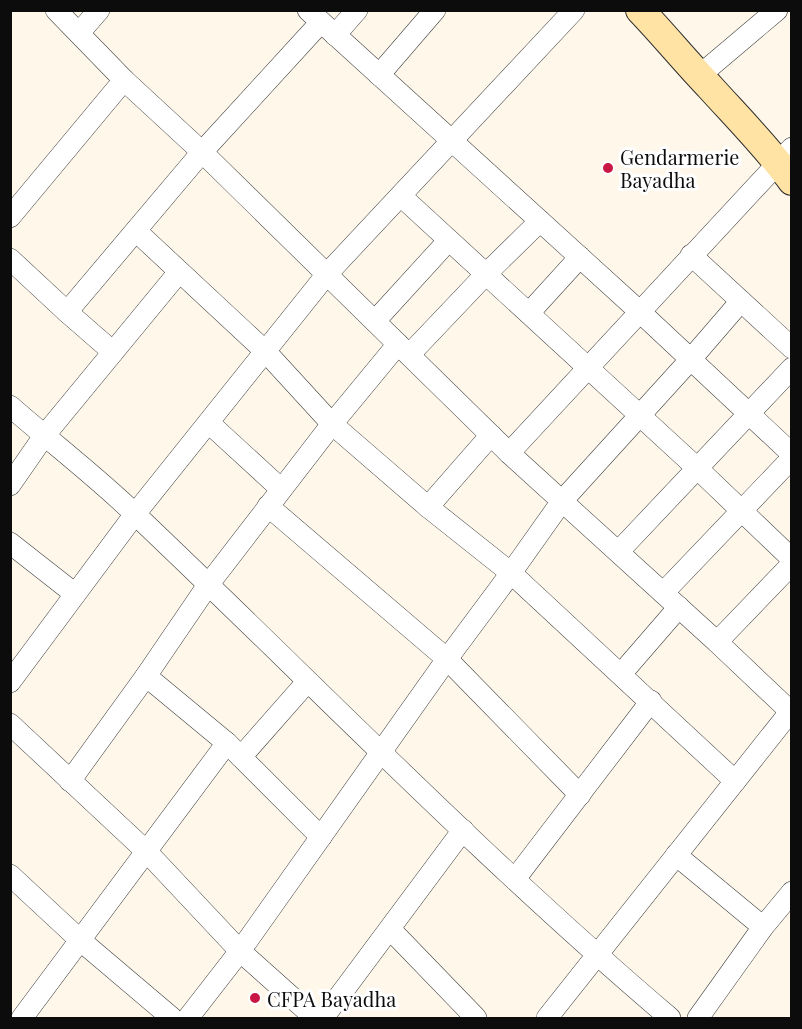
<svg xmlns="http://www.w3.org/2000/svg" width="802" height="1029" font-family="'Playfair Display',serif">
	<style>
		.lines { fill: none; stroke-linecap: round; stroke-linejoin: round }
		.street-casing { stroke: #3f3f3f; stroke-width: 22 }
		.secondary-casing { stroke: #2e2e2e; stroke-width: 30 }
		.street { stroke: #fff; stroke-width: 21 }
		.secondary { stroke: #ffe3a5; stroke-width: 28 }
		.poi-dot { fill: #c81744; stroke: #fff; stroke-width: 2 }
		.labels { text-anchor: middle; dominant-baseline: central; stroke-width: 6; stroke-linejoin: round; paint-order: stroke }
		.poi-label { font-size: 20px; fill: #0c0c0c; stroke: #fff; text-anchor: start }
	</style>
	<rect width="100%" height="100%" fill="#fff7ea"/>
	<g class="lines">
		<g class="street-casing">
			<g id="street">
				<path d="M56,10L124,80L202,152L509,453"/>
				<path d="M308,10L639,311L792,454"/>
				<path d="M79,33L99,10"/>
				<path d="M335,35L357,10"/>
				<path d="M379,75L435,10"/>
				<path d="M699,76L777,10"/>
				<path d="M792,148L509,453L717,642L792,564"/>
				<path d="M401,196L697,468L792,559"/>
				<path d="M10,217L124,80"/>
				<path d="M136,231L266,352L332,424L428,507L511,573L735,781"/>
				<path d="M691,255L792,348"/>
				<path d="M10,259L67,312L202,152L321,22"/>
				<path d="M67,312L113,352"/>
				<path d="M529,313L580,257"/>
				<path d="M375,321L448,241"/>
				<path d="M409,355L486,274L540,221"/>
				<path d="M10,406C52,443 97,477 137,516C314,684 484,860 670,1018"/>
				<path d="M209,423L281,489"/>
				<path d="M10,485L44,436L179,272"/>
				<path d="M268,506L447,659L580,795"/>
				<path d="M428,507L491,435"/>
				<path d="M10,543L75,594"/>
				<path d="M619,551L792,368"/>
				<path d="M663,593L792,458"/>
				<path d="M717,642L792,713"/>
				<path d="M621,674L679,607"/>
				<path d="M146,676L227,743L321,837"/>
				<path d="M10,682L135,514L327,274L574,10"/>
				<path d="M10,724L147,852L240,951L315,1018"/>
				<path d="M241,757L307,682"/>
				<path d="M70,781L146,676L208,585L332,424L398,344"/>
				<path d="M676,855L763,927"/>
				<path d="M10,875L80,940L172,1018"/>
				<path d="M515,879L651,701"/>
				<path d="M390,929L476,1018"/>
				<path d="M22,1018L227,743"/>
				<path d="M188,1018L240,951L447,659L511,573L562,501L691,359L741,301"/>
				<path d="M323,1018L463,830"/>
				<path d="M547,1018L790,712"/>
				<path d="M698,1018L763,927L792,892"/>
			</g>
		</g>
		<g class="secondary-casing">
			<path id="secondary" d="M640,10C664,35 685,61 709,86C737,117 767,147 792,181"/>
		</g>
		<use href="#street" class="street"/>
		<use href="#secondary" class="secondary"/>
	</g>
	<g class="poi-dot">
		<circle cx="608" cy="168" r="6"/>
		<circle cx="255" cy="998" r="6"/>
	</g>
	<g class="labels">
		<g class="poi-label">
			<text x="620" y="156">Gendarmerie<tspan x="620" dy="23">Bayadha</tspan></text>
			<text x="267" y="998">CFPA Bayadha</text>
		</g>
	</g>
	<rect width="802" height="1029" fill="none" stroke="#0c0c0c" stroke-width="24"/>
</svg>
